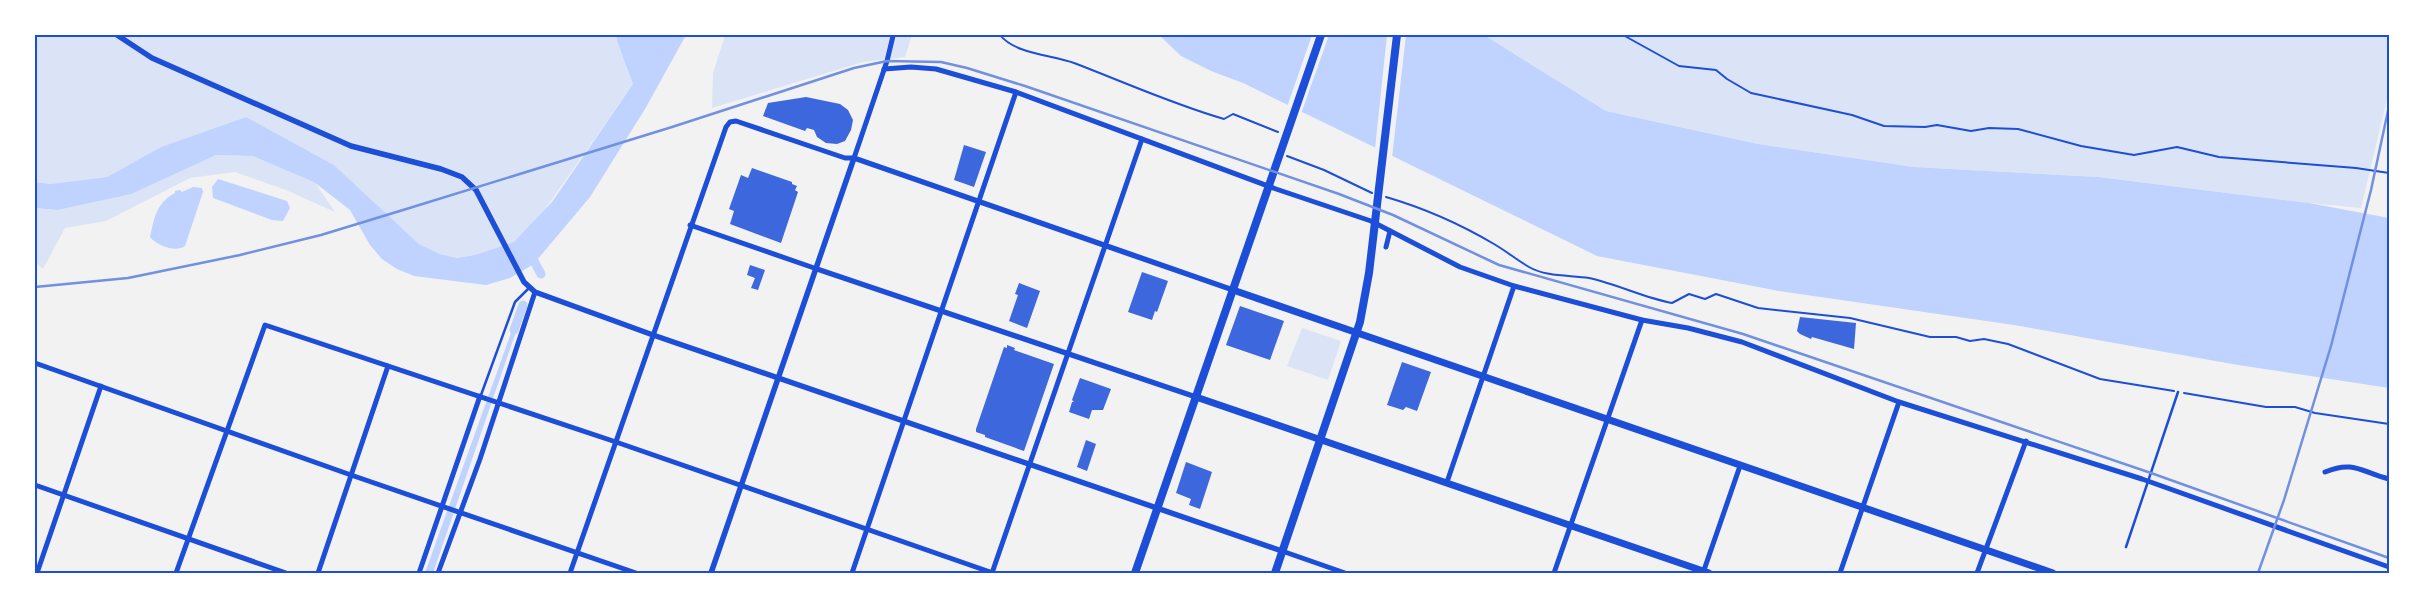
<svg xmlns="http://www.w3.org/2000/svg" width="2424" height="608" font-family="Manrope,sans-serif">
	<style>
		.green { fill: #dbe4f7 }
		.water { fill: #bfd3fe }
		.pier { fill: #f2f2f2 }
		.lines { fill: none; stroke-linecap: round; stroke-linejoin: round }
		.canal { stroke: #bfd3fe; stroke-width: 9 }
		.building { fill: #3d67dc }
		.path { stroke: #1d4ed8; stroke-width: 2 }
		.service { stroke: #1d4ed8; stroke-width: 2.5 }
		.minor { stroke: #1d4ed8; stroke-width: 5 }
		.tertiary { stroke: #1d4ed8; stroke-width: 5.5 }
		.secondary { stroke: #1d4ed8; stroke-width: 7 }
		.trunk { stroke: #1d4ed8; stroke-width: 8 }
		.rail { stroke: #7290e2; stroke-width: 2.5 }
		.neatline { fill: none; stroke: #1d4ed8; stroke-width: 2 }
	</style>
	<rect width="100%" height="100%" fill="#f2f2f2"/>
	<g class="green">
		<path d="M35,35H617V41L633,84L534,225L514,242L475,255L457,258L440,254L419,244L334,165L246,117L161,147L107,177L50,184L35,182Z"/>
		<path d="M725,35H912L905,57L863,62L712,108L713,73Z"/>
		<path d="M1484,35H2389V91L2361,208L2309,203L2098,177L1914,167L1758,144L1606,111Z"/>
		<path d="M216,155L253,156L314,181L335,212L286,190L235,172L190,178L106,221L65,228L43,269L35,262V208L57,210L175,172Z"/>
		<path d="M1302,328L1341,341L1328,380L1287,366Z"/>
	</g>
	<g class="water">
		<path d="M617,35H686L645,109L590,197L537,260L529,267L510,278L486,285L414,276L397,269L382,259L370,245L350,210L314,182L253,156L216,155L131,194L57,210L35,208V182L50,184L107,177L161,147L246,117L334,165L419,244L440,254L457,258L475,255L514,242L552,202L633,84L617,41Z"/>
		<path d="M1159,35H1484L1606,111L1758,144L1914,167L2098,177L2309,203L2389,218V388L2238,365L2014,325L1779,291L1597,256L1243,83L1211,71L1181,56Z"/>
		<path d="M218,179L287,201L290,208L283,221L272,220L213,198L212,187Z"/>
		<path d="M193,187L202,188L203,192L185,246C176,253 156,245 150,237C154,218 157,202 175,193V191L180,190L182,192Z"/>
		<path d="M516,319L520,320L433,573H425Z"/>
	</g>
	<g class="pier">
		<path d="M1312,35H1329L1301,114L1287,107Z"/>
		<path d="M1387,35H1406L1392,158L1375,149Z"/>
	</g>
	<g class="lines">
		<g class="canal">
			<path d="M529,252L541,274"/>
			<path d="M514,330L523,305"/>
		</g>
	</g>
	<g class="building">
		<path d="M806,97L840,104L848,110L853,120L851,130L845,141L837,144L826,143L817,137L814,130L807,128L805,131L763,116L768,103Z"/>
		<path d="M964,145L986,152L974,187L954,180Z"/>
		<path d="M752,168L792,182V184L797,186L795,190L798,192L781,243L730,224L734,211L729,209L741,175L748,178Z"/>
		<path d="M750,265L765,270L758,290L751,288L755,278L747,275Z"/>
		<path d="M1142,272L1168,281L1157,312L1155,311L1152,320L1128,312Z"/>
		<path d="M1019,283L1040,291L1027,328L1009,321L1018,295L1015,294Z"/>
		<path d="M1240,306L1284,321L1270,360L1226,345Z"/>
		<path d="M1800,317L1856,323L1854,349L1812,337L1811,339L1800,334L1797,331Z"/>
		<path d="M1007,345L1015,348L1014,350L1054,364L1024,451L985,437V435L976,432V429L1004,347L1007,348Z"/>
		<path d="M1402,362L1431,372L1417,411L1406,407L1403,410L1387,405Z"/>
		<path d="M1080,378L1111,389L1103,410H1092L1089,419L1069,412L1072,402H1074L1072,400Z"/>
		<path d="M1086,440L1096,444L1087,471L1077,467Z"/>
		<path d="M1186,462L1212,472L1200,509L1189,505L1191,499L1176,493Z"/>
	</g>
	<g class="lines">
		<g class="path">
			<path d="M1000,35C1015,54 1052,55 1074,63C1124,82 1172,104 1224,119L1233,114L1278,132"/>
			<path d="M1623,35L1679,66L1716,70L1727,79L1751,93L1852,115L1884,126L1925,127L1937,125L1971,131L1989,128L2018,129L2081,146L2134,155L2177,147L2219,157L2356,168L2389,173"/>
			<path d="M1287,156L1324,170L1372,193"/>
			<path d="M1386,197C1424,208 1460,224 1494,244C1506,251 1517,260 1529,267C1546,277 1570,275 1589,278C1617,284 1644,298 1672,303L1689,294L1705,299L1716,294L1758,308L1850,318L1930,337H1956L1970,341L1984,339L2008,344L2100,379L2174,391"/>
			<path d="M2184,393L2266,407H2295L2315,413L2389,424"/>
		</g>
		<g class="service">
			<path d="M481,395L515,302L529,288"/>
			<path d="M2126,547L2178,392"/>
		</g>
		<g class="minor">
			<path d="M884,69L911,67L936,69L1016,92L1276,189L1371,221L1460,267L1514,286L1642,320L1688,328L1742,342L1899,402L2142,479L2389,567"/>
			<path d="M690,225L817,269"/>
			<path d="M1386,247L1390,231"/>
			<path d="M35,363L351,475L636,573"/>
			<path d="M2325,472C2354,460 2361,472 2389,479"/>
			<path d="M1447,482L1514,286"/>
			<path d="M35,485L286,573"/>
			<path d="M1282,551L1345,573"/>
			<path d="M37,573L101,386"/>
			<path d="M176,573L265,325L616,442L993,573"/>
			<path d="M318,573L388,366"/>
			<path d="M419,573L480,396"/>
			<path d="M438,573L480,459L535,292"/>
			<path d="M570,573L726,127L730,122L736,121L845,158H854L887,61L893,36"/>
			<path d="M852,573L1016,92"/>
			<path d="M992,573L1142,139"/>
			<path d="M1554,573L1642,320"/>
			<path d="M1703,573L1740,466"/>
			<path d="M1840,573L1899,402"/>
			<path d="M1977,573L2026,441"/>
		</g>
		<g class="tertiary">
			<path d="M117,35L152,58L351,146L441,169L462,177L476,190L524,282L535,292L653,335L1282,551"/>
			<path d="M817,269L1196,397"/>
			<path d="M711,573L854,158L1233,290"/>
		</g>
		<g class="secondary">
			<path d="M1233,290L2053,573"/>
			<path d="M1196,397L1709,573"/>
		</g>
		<g class="trunk">
			<path d="M1135,573L1321,35"/>
			<path d="M1275,573L1360,322L1369,273L1397,35"/>
		</g>
		<g class="rail">
			<path d="M35,287L128,278L240,255L321,235L403,210L672,127L854,68L887,61L941,62L967,68L1025,86L1339,194L1393,215L1499,265L1743,334L2151,473L2389,558"/>
			<path d="M2258,573L2284,500L2331,346L2371,190L2389,106"/>
		</g>
	</g>
	<rect width="2424" height="608" fill="none" stroke="#ffffff" stroke-width="72"/>
	<rect x="36" y="36" width="2352" height="536" class="neatline"/>
</svg>
